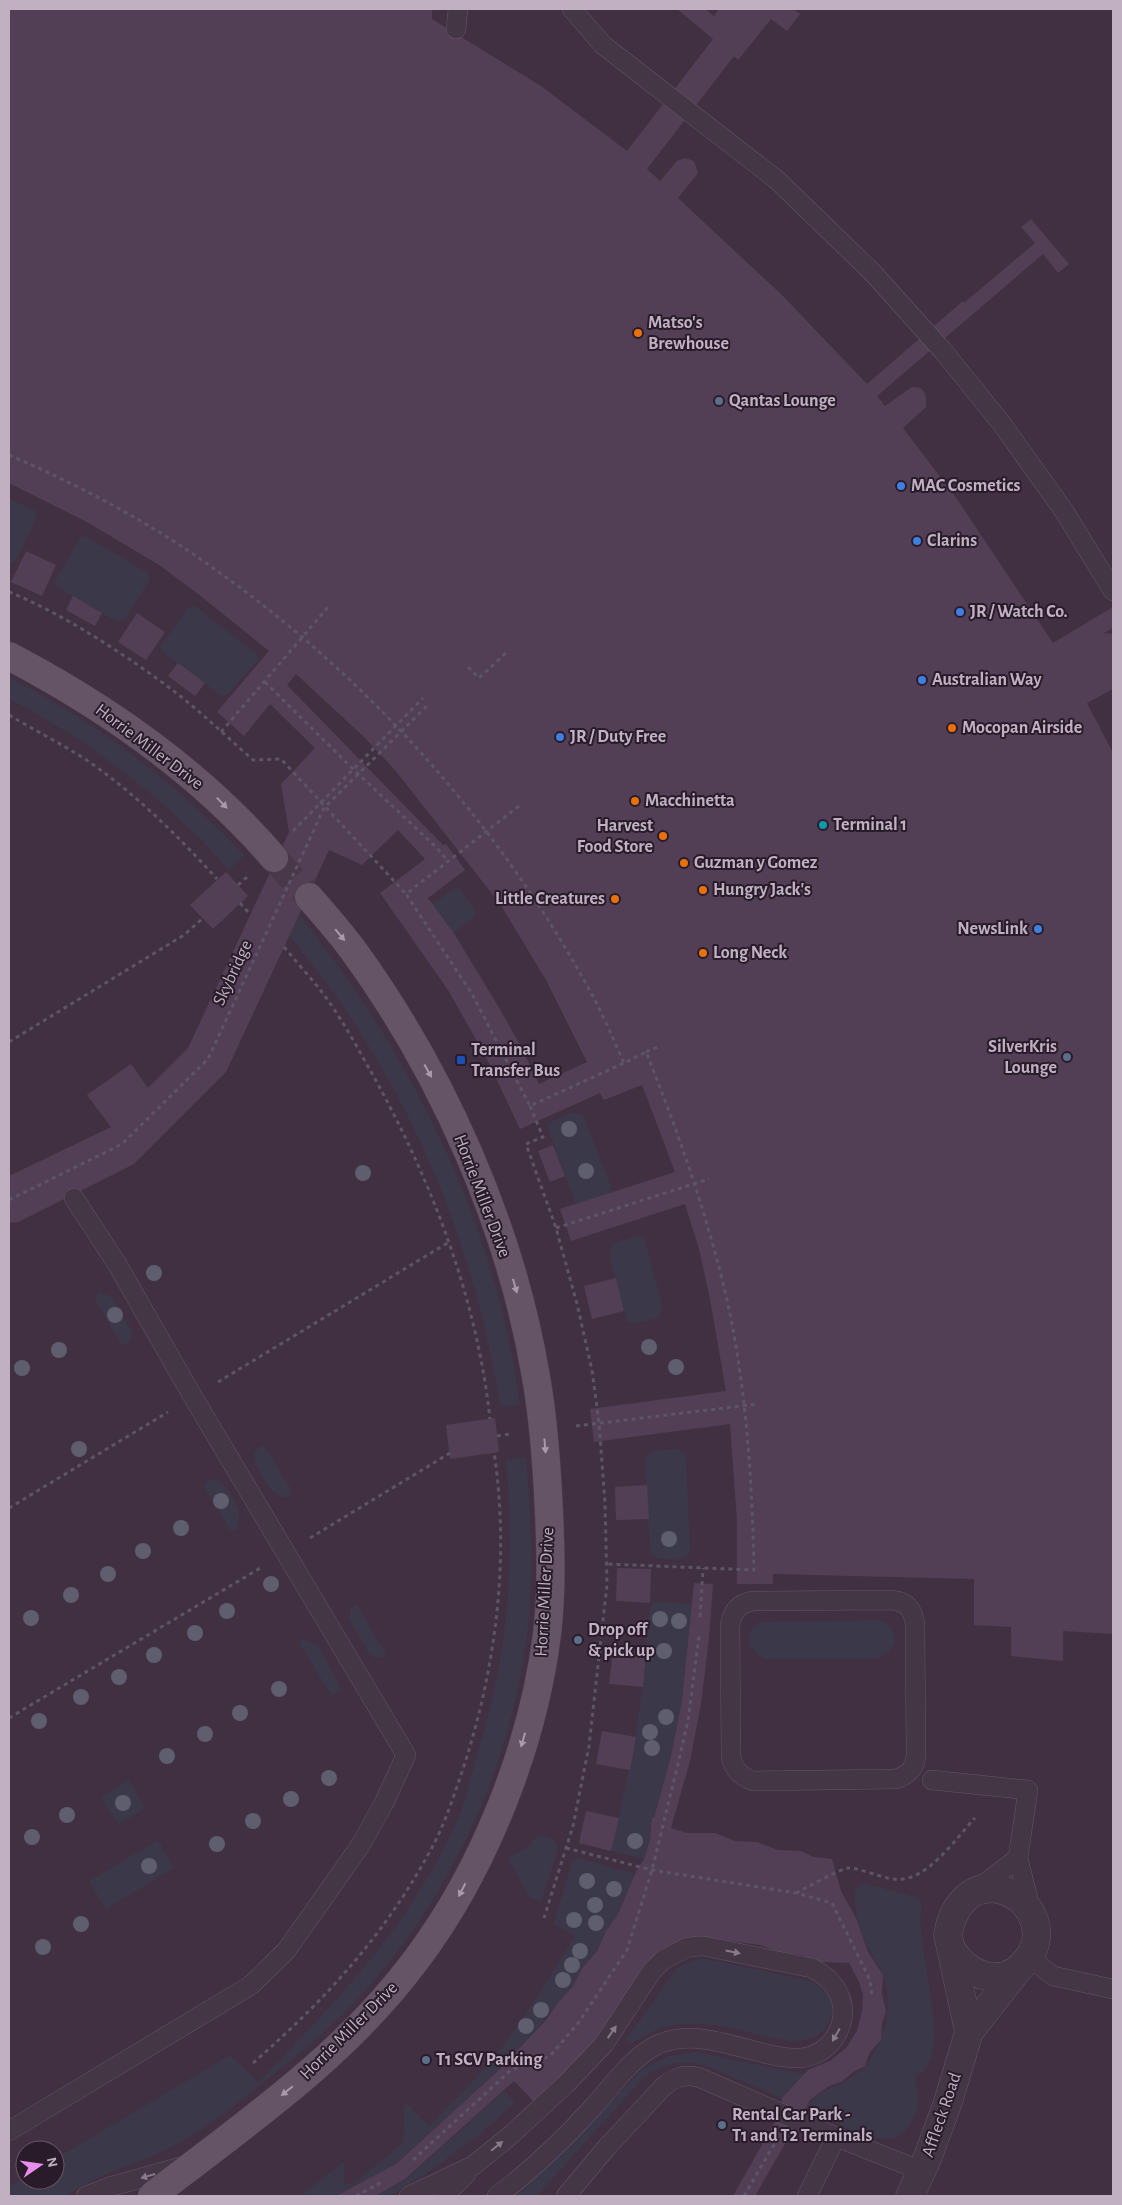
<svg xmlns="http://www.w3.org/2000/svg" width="1122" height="2205" font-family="'Alegreya Sans',sans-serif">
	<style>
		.airport { fill: #413042; fill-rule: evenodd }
		.green { fill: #3b384a }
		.building { fill: #533f55; fill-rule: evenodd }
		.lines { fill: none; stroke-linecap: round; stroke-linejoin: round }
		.primary-tunnel { stroke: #483849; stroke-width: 28; stroke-dasharray: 28 14; stroke-linecap: butt }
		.service-casing { stroke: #655666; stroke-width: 20 }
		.minor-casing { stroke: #655666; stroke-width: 29 }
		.primary-casing { stroke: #4e3f4f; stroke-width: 29 }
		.path { stroke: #5d5465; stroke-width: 3; stroke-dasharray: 4 4; stroke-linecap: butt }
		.service { stroke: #443645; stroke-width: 19 }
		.minor { stroke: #443645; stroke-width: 28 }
		.primary { stroke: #645465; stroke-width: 28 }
		.path-bridge { stroke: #5d5465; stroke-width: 3; stroke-dasharray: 4 4; stroke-linecap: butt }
		.tree { fill: #5e5e6f }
		.oneway { fill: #aa99ab }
		.oneway2 { fill: #89798a }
		.food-dot { fill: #e8710a; stroke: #291b2a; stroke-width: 2 }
		.service-dot { fill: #5c6f8a; stroke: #291b2a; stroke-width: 2 }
		.shop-dot { fill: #3f7fe0; stroke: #291b2a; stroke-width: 2 }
		.culture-dot { fill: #0f9aa8; stroke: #291b2a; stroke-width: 2 }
		.transit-dot { fill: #1a4fb4; stroke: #291b2a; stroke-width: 2 }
		.labels { text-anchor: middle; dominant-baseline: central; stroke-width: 4; stroke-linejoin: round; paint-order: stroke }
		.poi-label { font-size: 18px; font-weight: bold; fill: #c1b0c2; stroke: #291b2a; text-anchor: start }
		.street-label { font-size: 18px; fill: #c1b0c2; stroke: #291b2a }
	</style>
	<rect width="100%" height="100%" fill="#332334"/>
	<path class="airport" d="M9,9H1113V2196H9ZM25,2150H55V2180H25Z"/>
	<g class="green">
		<path d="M9,499L35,510L37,517L15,561L11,563L9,562Z"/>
		<path d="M85,536L148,573L150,579L124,620L117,622L57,587L55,581L81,537Z"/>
		<path d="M195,606L257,654L258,660L227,695L222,696L162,652L160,646L189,607Z"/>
		<path d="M9,678C96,721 177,784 244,855L229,870C172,804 86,738 9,699Z"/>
		<path d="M455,888L460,889L476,912L475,917L453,933L432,904Z"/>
		<path d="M299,914C411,1055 497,1224 520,1405L500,1407C474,1235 402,1069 289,936Z"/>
		<path d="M569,1113L580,1114L584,1117L613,1192L576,1204L547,1126L549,1123Z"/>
		<path d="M637,1236H641L645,1240L663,1309L658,1318L633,1324L628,1322L626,1318L609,1254L612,1244Z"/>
		<path d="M99,1293L108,1295L113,1299L132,1331L131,1341L126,1345L121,1344L96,1301L95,1298Z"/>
		<path d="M264,1446L291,1489L290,1497C273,1502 254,1468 254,1454L259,1447Z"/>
		<path d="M678,1449L686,1455L690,1550C686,1564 668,1559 657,1558L650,1552L645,1458L651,1451Z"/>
		<path d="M526,1457C530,1506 533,1554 530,1603C520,1749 456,1892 357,2000C326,2033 291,2061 255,2089C233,2107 211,2125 186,2139C158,2156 125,2166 95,2179C84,2184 74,2192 64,2196C54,2199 21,2196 9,2196V2187L25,2177V2180H55V2159L230,2055L259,2082C310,2027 363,1975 405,1913C423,1886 440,1857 454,1828C463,1809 468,1786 474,1766C507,1662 516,1569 506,1460Z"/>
		<path d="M210,1479L220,1481C231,1493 246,1514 236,1530L231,1531L204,1486Z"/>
		<path d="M654,1602L692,1604L682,1700L671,1756L654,1818H652L650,1840L644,1859L611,1851C626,1786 640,1721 646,1654C647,1643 646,1608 654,1602Z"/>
		<path d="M357,1605L386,1654L384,1657L375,1658L369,1654L349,1619L351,1608Z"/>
		<path d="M881,1620C903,1631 898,1655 874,1659H765C747,1652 744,1634 759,1622Z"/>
		<path d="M306,1640L317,1645L339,1683L340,1689L332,1696L300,1644L299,1641Z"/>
		<path d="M129,1780L145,1808L118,1825L101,1797Z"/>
		<path d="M538,1834L554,1839L558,1849L541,1902L530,1898L509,1860L510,1856C522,1853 532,1845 538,1834Z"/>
		<path d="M158,1840L174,1868L106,1909L89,1881Z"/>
		<path d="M580,1858L635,1874L617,1916L606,1931L597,1951L583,1967L573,1986L518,2052L396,2164L336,2196H300L342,2163H344V2184H354L403,2142L404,2106L407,2104L429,2126L477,2077L502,2047L527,2013L575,1936L553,1924L573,1860Z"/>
		<path d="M863,1883L916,1897L922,1903C913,1943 949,2033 927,2066C924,2071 919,2074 915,2077C919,2096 921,2108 910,2125C904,2134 896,2140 885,2139C864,2139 825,2117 805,2108C820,2085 848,2087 866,2065C885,2039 894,2006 883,1975C878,1960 865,1947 861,1931C857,1919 854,1903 855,1890Z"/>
		<path d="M701,1958L807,1980C815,1983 822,1986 827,1992C837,2006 832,2027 817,2035C808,2041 797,2041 787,2041C733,2030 680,2007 632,2044L626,2039L678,1967Z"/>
		<path d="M695,2052L805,2074L782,2098L702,2064C679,2060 662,2064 643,2078L537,2196H512L570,2146L643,2068L669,2056Z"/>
		<path d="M504,2091L515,2103L478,2136L430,2171L390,2196H375L406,2179Z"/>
	</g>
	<g class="building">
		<path d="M9,9H432V19L541,86L627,151L713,39L677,9H705L714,16L719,9H793L800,14L787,31L771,19L738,60L734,56L647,169L660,181L677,161L685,158L694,161L698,173L678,198L783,296L867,384L963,301L964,303L1035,243L1021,227L1031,219L1069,264L1058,273L1043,254L877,396L885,406L912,387L921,388L924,392L926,397V407L903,428L957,499L1053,643L1113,607V628L1104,633L1113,634V689L1087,703L1113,753V1634L1063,1631V1661L1011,1656V1627L974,1625V1579L773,1574V1584H737V1521L730,1424L594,1442L590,1409L726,1391L710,1299L699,1249L685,1204L571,1241L560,1209L675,1172L642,1085L604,1100L600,1093L520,1129L487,1059L448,990L380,893L425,859L398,830L362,865L329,850L226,1072L134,1164L18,1222L9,1223V1176L111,1127L87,1095L131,1064L148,1088L188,1048L289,832L281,784L315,748L270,704L244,736L217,712L269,651L197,593L159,565L87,522L9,483ZM296,674L364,737L395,770L500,904L546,980L587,1062L539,1084L519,1043L498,1006L455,935L428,898L465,870L446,844L443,845L287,685Z"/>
		<path d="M26,551L56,565L42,596L11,582Z"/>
		<path d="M73,596L102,613L95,626L66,610Z"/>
		<path d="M137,613L165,632L146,660L118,642Z"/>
		<path d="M178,663L205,683L195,696L168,676Z"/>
		<path d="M226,872L248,896L213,929L190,905Z"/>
		<path d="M553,1145L565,1176L550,1182L538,1151Z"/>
		<path d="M616,1278L624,1311L592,1319L584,1286Z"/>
		<path d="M495,1418L499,1452L450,1459L446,1425Z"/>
		<path d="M647,1485L649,1519L616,1520L615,1487Z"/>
		<path d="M617,1568L651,1569L650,1603L616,1601Z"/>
		<path d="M694,1583L713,1584L709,1638L701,1704L690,1761L671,1828L687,1833H715L735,1841L757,1842L778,1850L801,1851L814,1857L832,1859L841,1891L857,1920L868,1952L883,1975L882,1994L886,2011L882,2024L881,2040L870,2052L865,2066L853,2072L841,2082L829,2086L810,2100L755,2196H733L771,2129L779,2113L782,2098L808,2070L830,2061L846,2048L857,2031L862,2011L863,1995L859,1982L849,1963L821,1962L801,1955L778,1952L760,1945L715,1939L693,1938L539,2107L514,2081L405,2179L375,2196H336L396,2164L501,2068L546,2020L558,2003L573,1986L583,1967L597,1951L606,1931L617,1916L636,1872L644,1859L650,1840L652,1817L654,1818L671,1756L682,1700Z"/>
		<path d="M613,1650L646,1654L643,1687L609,1684Z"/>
		<path d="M602,1731L636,1737L630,1770L596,1764Z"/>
		<path d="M586,1811L619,1818L611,1851L579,1843Z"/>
	</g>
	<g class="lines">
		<path class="primary-tunnel" d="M274,858L309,897"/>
		<g class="service-casing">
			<g id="service">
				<path d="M572,9L603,45L777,180L873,273L943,351L1002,424L1064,511L1113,591"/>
				<path d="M456,29L458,9"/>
				<path d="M891,1600C906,1601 913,1609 915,1624L916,1756C915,1769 908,1775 896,1779L753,1781C740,1776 734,1770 731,1757L730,1626C732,1612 739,1603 753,1601Z"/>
				<path d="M932,1780L1028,1790L1018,1858"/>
				<path d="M976,1890L1018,1858L1031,1910"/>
				<path d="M1029,1957L1053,1976L1113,1989"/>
				<path d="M9,2131L251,1985L286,1951L360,1846L384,1803L406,1755L193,1397L117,1264L74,1198"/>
				<path d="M86,2196L109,2187L184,2166"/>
				<path d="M409,2196L474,2165L512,2134L566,2084L604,2044L652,1971L663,1960L688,1947L703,1946L812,1968C826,1976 834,1982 840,1997C851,2025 828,2058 798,2058C751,2058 698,2022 653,2047C629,2061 612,2086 594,2106C565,2138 532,2170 497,2196"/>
				<path d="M444,2196L466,2174"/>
				<path d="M566,2196L607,2147L664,2086C676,2077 684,2074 698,2077L836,2137L922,2171"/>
				<path d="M807,2196L836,2137"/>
			</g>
		</g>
		<g class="minor-casing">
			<g id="minor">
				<path d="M951,1948C968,1979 1007,1990 1029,1957C1047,1931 1030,1898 1002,1890C971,1882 952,1907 948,1935L969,2032"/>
				<path d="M910,2196L927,2159L948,2102L969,2032L1020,1967"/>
			</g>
		</g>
		<g class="primary-casing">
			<g id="primary">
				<path d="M9,656C108,708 201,773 274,858"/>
				<path d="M152,2196C245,2124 345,2056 416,1960C484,1870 533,1746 547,1634C552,1594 551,1553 549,1513C547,1467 544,1422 536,1377C511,1227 442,1072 353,950C339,931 324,914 309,897"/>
			</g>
		</g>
		<g class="path">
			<path d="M9,455C67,480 124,509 178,544C353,659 497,817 596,1002C606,1022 615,1043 624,1063L646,1052C677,1129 704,1206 724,1287C746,1379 752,1475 754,1570L607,1564"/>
			<path d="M9,592C62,613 129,657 175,692C202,713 227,737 253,760L281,759L406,894"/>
			<path d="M468,667L479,678L508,651"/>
			<path d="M265,682L353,769L436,847L448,861"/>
			<path d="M9,715C34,730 60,743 85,759C135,793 177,835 217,879"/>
			<path d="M221,732L329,606"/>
			<path d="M519,806L406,894L472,994L530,1106L624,1063"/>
			<path d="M293,831L423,698"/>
			<path d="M238,885L247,877"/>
			<path d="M240,903L250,914"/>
			<path d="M284,947C295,960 307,974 318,987C340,1015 357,1047 374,1077C432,1182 477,1299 490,1419"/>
			<path d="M9,1042L184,935L203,918"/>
			<path d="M646,1052L660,1046"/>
			<path d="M530,1106L543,1137L526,1144L556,1228L577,1304L592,1370L599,1423L605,1503L607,1585L589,1746L573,1826L544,1918"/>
			<path d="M556,1228L709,1179"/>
			<path d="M218,1382L449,1242"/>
			<path d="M576,1426L758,1404"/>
			<path d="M497,1436L511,1434"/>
			<path d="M9,1508L168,1412"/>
			<path d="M310,1538L450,1453"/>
			<path d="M700,1617L703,1568"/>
			<path d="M9,1718L262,1567"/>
			<path d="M566,1848L652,1870L796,1893L832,1903L870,1980L872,1997"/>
			<path d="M796,1893C806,1888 840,1869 848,1868C857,1867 882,1878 893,1879C926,1884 955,1839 975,1818"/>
			<path d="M253,2063C325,2000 383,1937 429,1853C444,1827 453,1798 463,1769C496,1667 510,1559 494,1452"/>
			<path d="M413,2160L511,2070L550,2056L579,2022L627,1950L652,1870L676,1772L688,1721L699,1636"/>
			<path d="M356,2196L384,2181"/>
			<path d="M744,2196L775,2143"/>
		</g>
		<use href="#service" class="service"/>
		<use href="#minor" class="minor"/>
		<use href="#primary" class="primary"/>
		<path class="path-bridge" d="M9,1200L122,1144L208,1059L324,808L429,704"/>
	</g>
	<g class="tree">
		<circle cx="569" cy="1129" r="8"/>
		<circle cx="586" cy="1171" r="8"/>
		<circle cx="363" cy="1173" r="8"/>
		<circle cx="154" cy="1273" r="8"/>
		<circle cx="115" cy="1315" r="8"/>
		<circle cx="649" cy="1347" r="8"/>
		<circle cx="59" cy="1350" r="8"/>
		<circle cx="676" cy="1367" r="8"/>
		<circle cx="22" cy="1368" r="8"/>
		<circle cx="79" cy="1449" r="8"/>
		<circle cx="221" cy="1501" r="8"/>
		<circle cx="181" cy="1528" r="8"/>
		<circle cx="669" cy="1539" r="8"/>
		<circle cx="143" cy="1551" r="8"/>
		<circle cx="108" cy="1574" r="8"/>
		<circle cx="271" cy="1584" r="8"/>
		<circle cx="71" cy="1595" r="8"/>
		<circle cx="227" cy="1611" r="8"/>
		<circle cx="31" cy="1618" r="8"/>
		<circle cx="660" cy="1619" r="8"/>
		<circle cx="679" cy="1621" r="8"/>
		<circle cx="195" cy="1633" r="8"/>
		<circle cx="664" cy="1651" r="8"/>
		<circle cx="154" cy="1655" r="8"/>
		<circle cx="119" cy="1677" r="8"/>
		<circle cx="279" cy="1689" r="8"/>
		<circle cx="81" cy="1697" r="8"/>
		<circle cx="240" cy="1713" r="8"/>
		<circle cx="666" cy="1717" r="8"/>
		<circle cx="39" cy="1721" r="8"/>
		<circle cx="650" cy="1732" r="8"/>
		<circle cx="205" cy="1734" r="8"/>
		<circle cx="652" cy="1748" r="8"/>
		<circle cx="167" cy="1756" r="8"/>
		<circle cx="329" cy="1778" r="8"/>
		<circle cx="291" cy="1799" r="8"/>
		<circle cx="123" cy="1803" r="8"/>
		<circle cx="67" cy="1815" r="8"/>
		<circle cx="253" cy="1821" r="8"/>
		<circle cx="32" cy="1837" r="8"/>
		<circle cx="635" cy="1841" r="8"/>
		<circle cx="217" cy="1844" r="8"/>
		<circle cx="149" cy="1866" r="8"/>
		<circle cx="587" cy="1881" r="8"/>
		<circle cx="614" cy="1889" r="8"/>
		<circle cx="595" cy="1905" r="8"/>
		<circle cx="574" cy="1920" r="8"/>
		<circle cx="596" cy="1923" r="8"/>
		<circle cx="81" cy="1924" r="8"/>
		<circle cx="43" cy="1947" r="8"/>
		<circle cx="580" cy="1951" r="8"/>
		<circle cx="572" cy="1965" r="8"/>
		<circle cx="563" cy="1980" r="8"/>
		<circle cx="541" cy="2010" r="8"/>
		<circle cx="526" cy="2026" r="8"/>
	</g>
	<defs><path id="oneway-solid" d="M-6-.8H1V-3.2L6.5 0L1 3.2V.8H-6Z" transform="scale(1.25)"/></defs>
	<g class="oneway">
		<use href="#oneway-solid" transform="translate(222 803) rotate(46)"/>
		<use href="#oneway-solid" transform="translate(340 935) rotate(50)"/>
		<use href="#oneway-solid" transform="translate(428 1071) rotate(61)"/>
		<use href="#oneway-solid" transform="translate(515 1286) rotate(74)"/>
		<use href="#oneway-solid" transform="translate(545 1446) rotate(85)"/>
		<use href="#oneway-solid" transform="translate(523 1740) rotate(106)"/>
		<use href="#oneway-solid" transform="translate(462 1890) rotate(117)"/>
		<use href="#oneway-solid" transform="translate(287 2091) rotate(141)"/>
	</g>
	<g class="oneway2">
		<use href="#oneway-solid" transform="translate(733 1952) rotate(11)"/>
		<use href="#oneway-solid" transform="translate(612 2032) rotate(-55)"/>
		<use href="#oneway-solid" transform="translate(836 2035) rotate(120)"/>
		<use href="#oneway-solid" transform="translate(497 2146) rotate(-39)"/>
		<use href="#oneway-solid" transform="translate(148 2176) rotate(164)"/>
	</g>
	<g class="food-dot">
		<circle cx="638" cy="333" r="5"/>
		<circle cx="952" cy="728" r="5"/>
		<circle cx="635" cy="801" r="5"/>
		<circle cx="663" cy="836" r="5"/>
		<circle cx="684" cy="863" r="5"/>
		<circle cx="703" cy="890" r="5"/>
		<circle cx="615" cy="899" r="5"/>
		<circle cx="703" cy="953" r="5"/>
	</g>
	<g class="service-dot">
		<circle cx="719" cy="401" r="5"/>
		<circle cx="1067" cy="1057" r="5"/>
		<circle cx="578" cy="1640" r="5"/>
		<circle cx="426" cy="2060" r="5"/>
		<circle cx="722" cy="2125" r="5"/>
	</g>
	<g class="shop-dot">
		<circle cx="901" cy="486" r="5"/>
		<circle cx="917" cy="541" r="5"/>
		<circle cx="960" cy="612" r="5"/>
		<circle cx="922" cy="680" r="5"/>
		<circle cx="560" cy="737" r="5"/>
		<circle cx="1038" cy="929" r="5"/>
	</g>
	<circle class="culture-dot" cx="823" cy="825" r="5"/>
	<rect class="transit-dot" x="456" y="1055" width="10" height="10" rx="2.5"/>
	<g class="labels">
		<g class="poi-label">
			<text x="648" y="323">Matso's<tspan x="648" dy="21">Brewhouse</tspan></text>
			<text x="729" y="401">Qantas Lounge</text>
			<text x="911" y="486">MAC Cosmetics</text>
			<text x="927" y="541">Clarins</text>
			<text x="970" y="612">JR / Watch Co.</text>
			<text x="932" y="680">Australian Way</text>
			<text x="962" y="728">Mocopan Airside</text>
			<text x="570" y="737">JR / Duty Free</text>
			<text x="645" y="801">Macchinetta</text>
			<text x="833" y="825">Terminal 1</text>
			<text x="653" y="826" text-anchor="end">Harvest<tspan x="653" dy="21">Food Store</tspan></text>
			<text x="694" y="863">Guzman y Gomez</text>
			<text x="713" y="890">Hungry Jack's</text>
			<text x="605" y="899" text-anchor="end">Little Creatures</text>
			<text x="1028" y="929" text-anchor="end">NewsLink</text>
			<text x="713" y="953">Long Neck</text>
			<text x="1057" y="1047" text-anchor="end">SilverKris<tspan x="1057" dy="21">Lounge</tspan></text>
			<text x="471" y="1050">Terminal<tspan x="471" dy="21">Transfer Bus</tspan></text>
			<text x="588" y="1630">Drop off<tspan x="588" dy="21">&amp; pick up</tspan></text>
			<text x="436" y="2060">T1 SCV Parking</text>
			<text x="732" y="2115">Rental Car Park -<tspan x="732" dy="21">T1 and T2 Terminals</tspan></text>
		</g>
		<g class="street-label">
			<text transform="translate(149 747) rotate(37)">Horrie Miller Drive</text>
			<text transform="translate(233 973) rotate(-65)">Skybridge</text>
			<text transform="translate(482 1196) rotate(69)">Horrie Miller Drive</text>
			<text transform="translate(545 1592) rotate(-87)">Horrie Miller Drive</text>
			<text transform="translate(349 2031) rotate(-45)">Horrie Miller Drive</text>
			<text transform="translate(942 2115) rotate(-71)">Affleck Road</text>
		</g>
	</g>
	<rect width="1122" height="2205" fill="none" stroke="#c1b0c2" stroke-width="20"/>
	<g transform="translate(40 2165) rotate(77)"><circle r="24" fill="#291b2a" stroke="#665767"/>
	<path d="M0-4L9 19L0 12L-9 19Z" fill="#e68ee9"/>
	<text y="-8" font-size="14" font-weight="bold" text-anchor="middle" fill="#c1b0c2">N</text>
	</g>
</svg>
